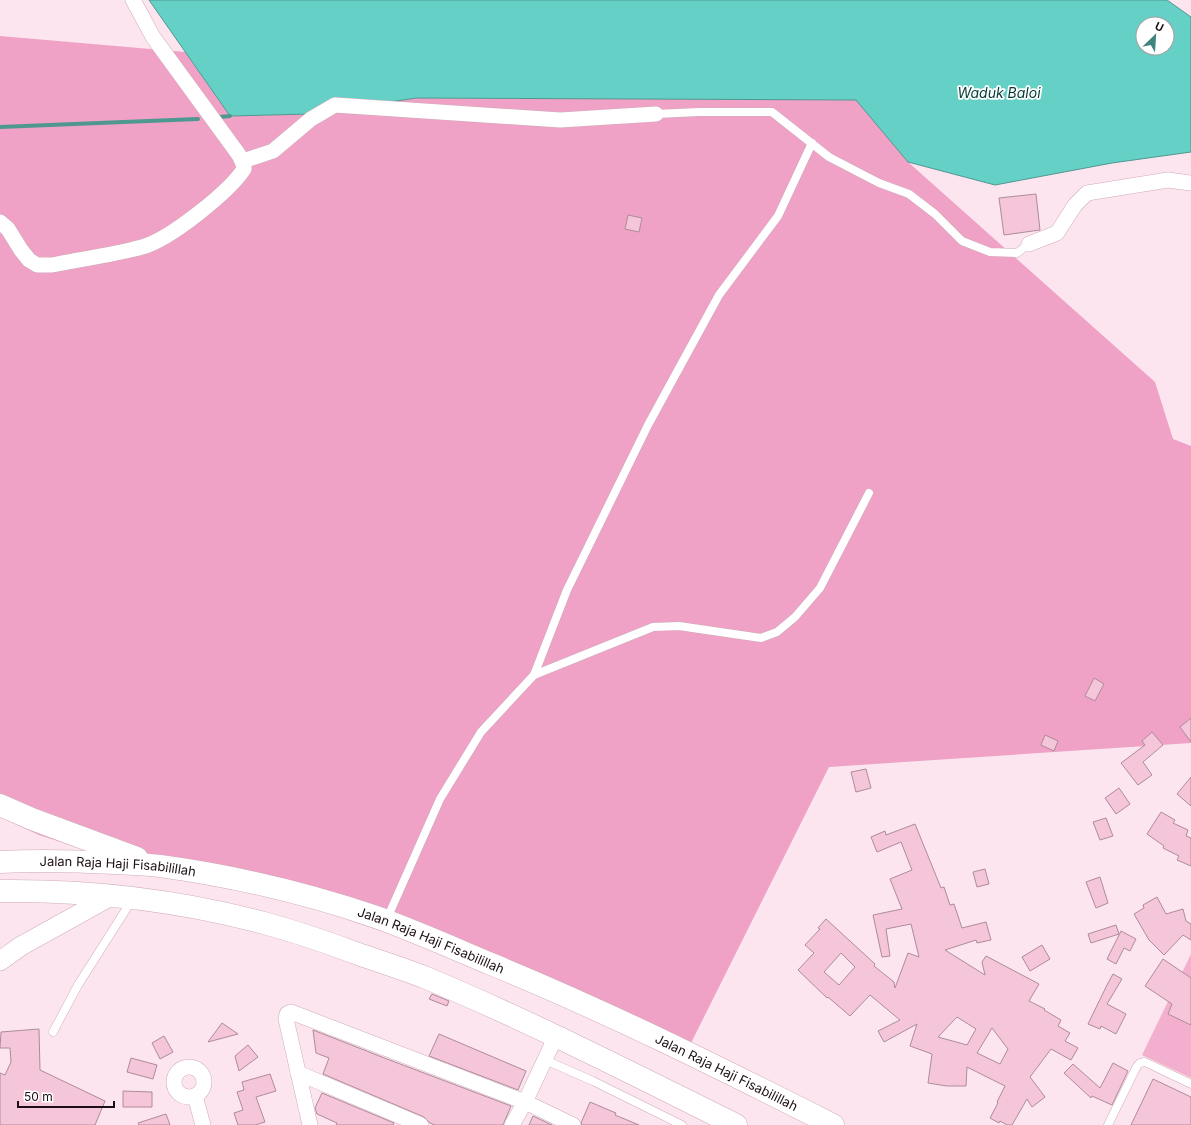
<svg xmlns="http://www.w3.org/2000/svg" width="1191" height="1125" font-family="Inter,sans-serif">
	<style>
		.green { fill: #f3b0ce }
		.forest { fill: #efa2c5 }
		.water { fill: #65d1c6; stroke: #4f9791; fill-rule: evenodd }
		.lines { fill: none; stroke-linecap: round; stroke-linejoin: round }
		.stream { stroke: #4f9791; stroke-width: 4 }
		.building { fill: #f5c5da; stroke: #ae8b9a; fill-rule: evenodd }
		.service-casing { stroke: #cfabba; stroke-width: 9 }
		.minor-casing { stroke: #cfabba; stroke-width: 16 }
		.tertiary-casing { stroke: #cfabba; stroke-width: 20 }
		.primary-casing { stroke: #cfabba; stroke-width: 23 }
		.service { stroke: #fff; stroke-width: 8 }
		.minor { stroke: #fff; stroke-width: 15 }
		.tertiary { stroke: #fff; stroke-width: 19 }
		.primary { stroke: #fff; stroke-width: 22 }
		.labels { text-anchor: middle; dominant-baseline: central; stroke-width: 3.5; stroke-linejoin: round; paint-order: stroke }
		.street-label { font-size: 13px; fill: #1c0f15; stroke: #fff }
		.water-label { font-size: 14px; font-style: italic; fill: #043a35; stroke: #fff }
	</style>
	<rect width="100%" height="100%" fill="#fce5ee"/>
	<path class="green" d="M1191,954V1078L1142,1055Z"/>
	<path class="forest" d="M0,36L185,52L230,116L311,114L416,98L857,100L908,162L1155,382L1173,439L1191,446V743L829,767L682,1061L579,1010L433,949L268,892L92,852L39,835L0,817Z"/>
	<path class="water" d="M149,0H1167L1191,17V152L1112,163L995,185L908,162L856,100L416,98L311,114L230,116ZM1143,24H1167V48H1143Z"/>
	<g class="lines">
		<g class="stream">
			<path d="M220,117L230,116"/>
			<path d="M0,127L198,119"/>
		</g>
	</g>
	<g class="building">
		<path d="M1036,194L1040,230L1004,235L999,198Z"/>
		<path d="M628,215L642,218L639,232L625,229Z"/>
		<path d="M1094,678L1104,684L1095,701L1085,696Z"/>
		<path d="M1191,718V742L1180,727Z"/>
		<path d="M1152,732L1163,745L1143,762L1152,775L1138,785L1121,763L1145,745L1142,741Z"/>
		<path d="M1045,735L1058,741L1054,751L1041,745Z"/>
		<path d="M866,769L871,788L856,792L851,772Z"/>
		<path d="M1191,777V806L1177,794Z"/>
		<path d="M1119,788L1130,804L1116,814L1105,798Z"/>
		<path d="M1161,812L1175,820L1173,823L1188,830L1186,836L1191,838V866L1177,860L1179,856L1163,848L1164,846L1147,834Z"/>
		<path d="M1106,818L1113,836L1100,840L1093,822Z"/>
		<path d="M915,824L941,888L944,887L950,905L954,904L962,928L986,922L991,940L977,943L976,940L945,950L985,975L982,962L986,956L1039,984L1029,1001L1045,1009L1044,1010L1061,1020L1058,1026L1070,1033L1065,1041L1078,1048L1071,1060L1051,1049L1030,1077L1045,1097L1032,1107L1027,1099L1012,1125H1007L1000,1121L999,1123L990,1118L998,1103L997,1102L1005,1086L967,1067L966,1086H947L928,1083L932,1054L910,1046L917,1024L884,1042L878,1031L900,1020L870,995L850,1016L828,997L827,998L798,970L814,953L805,945L820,929L818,928L826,919L875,964L874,966L894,982L895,988L908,953L919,957L911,924L886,929L890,956L882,957L873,915L902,909L890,879L912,870L901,842L877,852L871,837L885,831L886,835ZM841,953L855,967L839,985L824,972ZM957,1017L976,1029L967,1045L938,1037ZM992,1028L1008,1049L1000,1064L977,1053Z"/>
		<path d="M985,869L989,884L977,887L973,872Z"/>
		<path d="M1100,877L1108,903L1096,908L1086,882Z"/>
		<path d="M1157,897L1166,914L1183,909L1186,921L1191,924V940L1183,935L1164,955L1149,940L1134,914L1144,908L1143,905Z"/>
		<path d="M1116,925L1119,934L1091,943L1088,934Z"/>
		<path d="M1121,931L1136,939L1130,951L1124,948L1116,964L1107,959Z"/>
		<path d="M1042,945L1050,959L1030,971L1022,957Z"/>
		<path d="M1163,959L1191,978V1025L1168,1014L1172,1004L1145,986Z"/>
		<path d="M1113,974L1122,979L1107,1004L1126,1014L1116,1034L1101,1026L1100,1029L1088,1024L1107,985Z"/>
		<path d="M432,994L449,1001L447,1006L429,999Z"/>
		<path d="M222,1023L238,1034L208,1042Z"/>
		<path d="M39,1029L40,1070L105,1101L95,1125H0V1073L5,1075L11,1062L10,1048H0L1,1032Z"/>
		<path d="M313,1030L387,1059L511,1106L503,1125H435L430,1123L424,1117L323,1074L329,1058L316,1053Z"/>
		<path d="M439,1034L526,1071L518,1090L429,1056Z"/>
		<path d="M164,1036L173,1052L160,1059L152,1043Z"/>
		<path d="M248,1045L258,1057L239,1071L235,1056Z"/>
		<path d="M131,1058L157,1065L153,1079L127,1072Z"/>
		<path d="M1113,1063L1128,1071L1112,1105L1092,1096L1091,1098L1064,1073L1073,1064L1100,1088Z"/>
		<path d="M270,1074L276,1091L256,1097L265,1122L255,1125H238L234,1113L243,1110L237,1092L244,1090L242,1082Z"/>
		<path d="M1153,1079L1191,1097V1125H1131Z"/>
		<path d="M123,1091L152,1092V1107H123Z"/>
		<path d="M322,1093L394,1123L393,1125H336L337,1123L317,1114L315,1108Z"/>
		<path d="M590,1102L616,1113L615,1115L639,1125H582L581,1123Z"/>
		<path d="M166,1114L170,1125H139L138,1123Z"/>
		<path d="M533,1116L552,1125H529Z"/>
	</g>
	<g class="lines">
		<g class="service-casing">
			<g id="service">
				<path d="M656,114L699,112H772L829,157L879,183L909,194L935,214L962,241L990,252L1017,253L1029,244"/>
				<path d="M534,675L653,627L679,626L761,638L777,632L795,617L820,588L869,493"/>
				<path d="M386,921L440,799L481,732L534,675L567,590L648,425L719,295L778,216L812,143"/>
				<path d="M53,1032L78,985L132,900"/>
				<path d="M545,1060L593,1081L682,1125"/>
				<path d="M1108,1125L1137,1066L1140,1063L1145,1062L1191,1084"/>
			</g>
		</g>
		<g class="minor-casing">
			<g id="minor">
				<path d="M243,161L273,151L311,119L335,105L560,120L656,114"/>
				<path d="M0,222L8,229L21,250L29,260L37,265H52C82,259 113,255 142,247C169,240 229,192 244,169V166L239,155L153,37L133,0"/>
				<path d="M1029,244L1057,233L1075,205L1087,193L1168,180L1191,183"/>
				<circle cx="189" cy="1082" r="15"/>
				<path d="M298,1073L421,1125"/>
				<path d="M195,1096L203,1125"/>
				<path d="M310,1125L286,1019L287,1014L291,1012L525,1102L573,1125"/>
				<path d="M512,1125L525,1102L556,1036"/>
			</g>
		</g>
		<g class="tertiary-casing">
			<path id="tertiary" d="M0,961L21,946L113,895"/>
		</g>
		<g class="primary-casing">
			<g id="primary">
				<path d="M0,805L32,819L137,858"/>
				<path id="s1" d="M0,862C39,860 77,861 115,863C130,864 145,864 160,866C233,876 306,893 376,917C415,931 453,948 491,964C608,1012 720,1068 833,1125"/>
				<path d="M0,891C89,890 178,900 264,923C297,932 329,943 361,955C382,962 403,969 424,977C530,1021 633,1074 736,1125"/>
			</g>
		</g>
		<use href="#service" class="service"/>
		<use href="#minor" class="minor"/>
		<use href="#tertiary" class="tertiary"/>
		<use href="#primary" class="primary"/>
	</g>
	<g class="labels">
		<g class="street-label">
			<text stroke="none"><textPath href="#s1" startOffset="118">Jalan Raja Haji Fisabilillah</textPath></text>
			<text stroke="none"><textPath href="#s1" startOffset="442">Jalan Raja Haji Fisabilillah</textPath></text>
			<text stroke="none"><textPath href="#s1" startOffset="766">Jalan Raja Haji Fisabilillah</textPath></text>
		</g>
		<g class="water-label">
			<text x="999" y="92">Waduk Baloi</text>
		</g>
	</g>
	<g transform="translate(1155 36) rotate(25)"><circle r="19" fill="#ffffff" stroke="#a49fa1"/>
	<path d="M0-3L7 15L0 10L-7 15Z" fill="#3e857e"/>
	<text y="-6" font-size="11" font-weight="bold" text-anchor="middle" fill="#1c0f15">U</text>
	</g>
	<path d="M18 1101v6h96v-6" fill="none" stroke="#1c0f15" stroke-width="2"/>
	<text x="24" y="1101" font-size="12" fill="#1c0f15" stroke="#ffffff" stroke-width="3" paint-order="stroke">50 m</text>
</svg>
